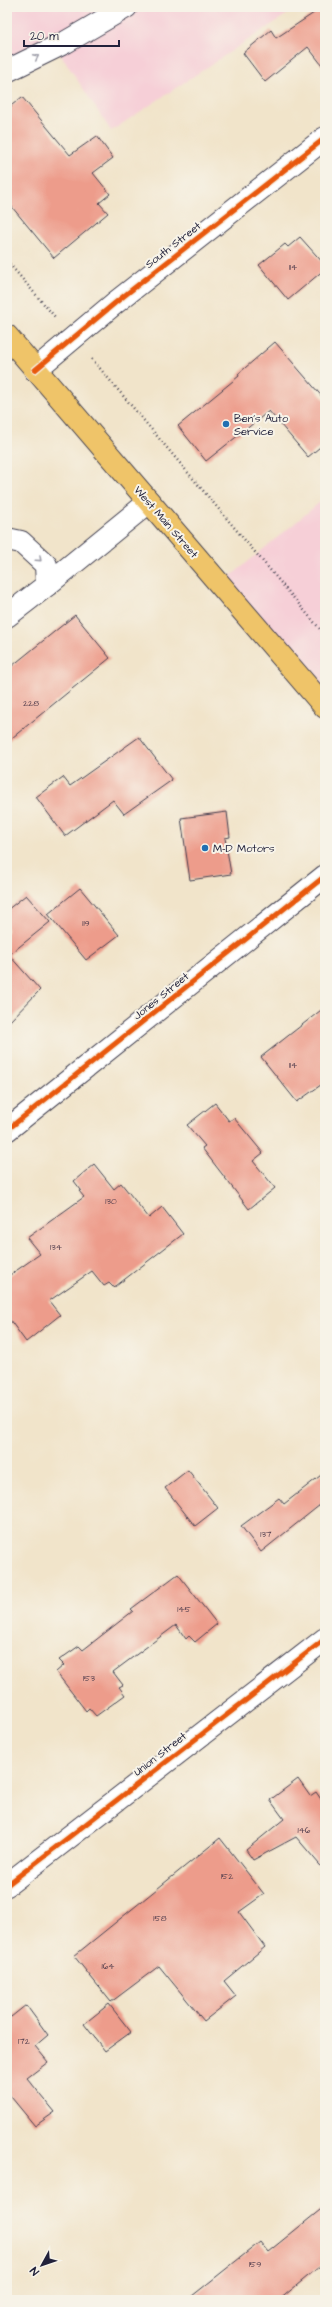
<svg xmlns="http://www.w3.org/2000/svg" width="332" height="2307" font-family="'Architects Daughter',sans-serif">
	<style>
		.built { fill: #f6cfd7 }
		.building { fill: #ed9c8b }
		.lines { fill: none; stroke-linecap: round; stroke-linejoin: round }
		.minor-casing { stroke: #413f50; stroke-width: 24 }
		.major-casing { stroke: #413f50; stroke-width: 24 }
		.path { stroke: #413f50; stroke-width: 2.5; stroke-dasharray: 1 3; stroke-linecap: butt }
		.minor { stroke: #fff; stroke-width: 22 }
		.major { stroke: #efc469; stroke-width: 22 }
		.cycleway-casing { stroke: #f7f3e8; stroke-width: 8 }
		.cycleway { stroke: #e8590c; stroke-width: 5 }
		.oneway { stroke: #9c9ca7 }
		.poi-dot { fill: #1f6fb2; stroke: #f7f3e8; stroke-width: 1.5 }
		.labels { text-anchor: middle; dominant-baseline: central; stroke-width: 4; stroke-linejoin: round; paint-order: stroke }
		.number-label { font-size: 9px; fill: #55404f }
		.street-label { font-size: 11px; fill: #22223b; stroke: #f7f3e8 }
		.poi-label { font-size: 11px; fill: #22223b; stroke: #f7f3e8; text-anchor: start }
	</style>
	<rect width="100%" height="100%" fill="#f7f3e8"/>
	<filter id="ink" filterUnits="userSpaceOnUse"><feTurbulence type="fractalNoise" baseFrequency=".025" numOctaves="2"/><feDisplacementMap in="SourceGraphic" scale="8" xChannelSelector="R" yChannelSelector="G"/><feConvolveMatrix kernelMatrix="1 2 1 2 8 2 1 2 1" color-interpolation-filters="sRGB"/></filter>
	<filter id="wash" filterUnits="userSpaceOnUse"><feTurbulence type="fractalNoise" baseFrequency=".012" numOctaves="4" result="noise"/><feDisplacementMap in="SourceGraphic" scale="16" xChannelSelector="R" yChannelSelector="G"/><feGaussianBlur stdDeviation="0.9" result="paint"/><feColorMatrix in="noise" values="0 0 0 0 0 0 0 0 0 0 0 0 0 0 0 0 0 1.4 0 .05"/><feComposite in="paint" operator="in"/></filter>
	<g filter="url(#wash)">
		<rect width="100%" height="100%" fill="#f1e4ca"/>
		<g class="built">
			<path d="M7,7H298L111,131L55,46L7,75Z"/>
			<path d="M325,498V707L220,585Z"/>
		</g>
		<g id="blocks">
			<g class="building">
				<path d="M323,7H325V69L308,47L265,82L243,53L271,30L276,38Z"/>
				<path d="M22,97L70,155L97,136L113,158L93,173L110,194L99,203L108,213L54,258L7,201V109Z"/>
				<path d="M300,237L325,265V269L288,300L259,265L285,244L288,247Z"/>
				<path d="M275,342L325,400V443L308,457L269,411L206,461L178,426L239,376L238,374Z"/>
				<path d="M75,615L110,658L7,742V670Z"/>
				<path d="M139,737L172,780L124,814L113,800L65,836L36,797L63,777L70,786Z"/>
				<path d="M227,812L230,837L225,838L231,874L190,880L181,818Z"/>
				<path d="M80,888L119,935L86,960L48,914Z"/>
				<path d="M26,895L50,922L9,955L40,990L7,1024V910Z"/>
				<path d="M325,1007V1082L297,1102L261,1057Z"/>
				<path d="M215,1103L229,1121L234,1118L263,1153L253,1161L275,1188L249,1209L202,1148L205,1146L187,1125Z"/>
				<path d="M94,1164L114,1189L121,1183L149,1218L162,1207L183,1234L116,1286L113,1287L109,1283L104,1286L92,1271L49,1301L60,1315L26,1342L7,1316V1277L40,1254L27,1238L84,1197L79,1191L81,1190L74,1181Z"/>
				<path d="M188,1470L218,1508L195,1526L165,1488Z"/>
				<path d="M325,1472V1501L261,1552L241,1526L279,1498L284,1504Z"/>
				<path d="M178,1574L217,1624L195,1642L189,1636L186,1639L176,1625L113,1672L123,1685L119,1687L125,1695L96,1716L89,1708L86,1711L56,1672L64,1665L59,1660L79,1646L83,1650L133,1611L131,1609Z"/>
				<path d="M298,1779L310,1796L316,1792L325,1805V1871L296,1837L253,1860L246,1850L284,1819L270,1800Z"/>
				<path d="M220,1838L264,1894L239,1912L265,1947L224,1981L236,1996L204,2021L159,1966L111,2002L74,1956Z"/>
				<path d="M109,2004L131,2032L105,2051L84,2024Z"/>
				<path d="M26,2005L48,2035L35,2046L48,2062L27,2078L55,2112L35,2126L7,2092V2013L11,2017Z"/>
				<path d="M325,2206V2262L279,2300H187L260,2242L268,2252Z"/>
			</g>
		</g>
	</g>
	<g filter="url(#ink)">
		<use href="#blocks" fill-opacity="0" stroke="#413f50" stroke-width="1"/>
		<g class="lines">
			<g class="minor-casing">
				<g id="minor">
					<path d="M7,71L66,42L126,7"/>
					<path d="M35,370L115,303L325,138"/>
					<path d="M7,539L21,542L46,565L47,585L7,616"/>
					<path d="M47,585L149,502"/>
					<path d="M7,1130L325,876"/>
					<path d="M7,1885L325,1639"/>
				</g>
			</g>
			<g class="major-casing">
				<path id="major" d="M7,336L325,707"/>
			</g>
			<g class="path">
				<path d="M7,261L55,317"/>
				<path d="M92,359L325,635"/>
			</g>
			<use href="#minor" class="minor"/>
			<use href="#major" class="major"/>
			<g class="cycleway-casing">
				<g id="cycleway">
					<path d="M35,370L115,303L325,138"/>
					<path d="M7,1130L325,876"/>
					<path d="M7,1885L325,1639"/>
				</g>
			</g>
			<use href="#cycleway" class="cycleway"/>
		</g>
		<defs><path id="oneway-chevron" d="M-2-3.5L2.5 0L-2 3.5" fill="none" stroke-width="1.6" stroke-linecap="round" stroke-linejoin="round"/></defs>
		<g class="oneway">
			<use href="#oneway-chevron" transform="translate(36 57) rotate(-26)"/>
			<use href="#oneway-chevron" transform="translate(39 559) rotate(42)"/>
		</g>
	</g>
	<g class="poi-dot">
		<circle cx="226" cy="424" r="4"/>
		<circle cx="205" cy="848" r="4"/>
	</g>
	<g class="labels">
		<g class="number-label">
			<text x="293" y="267">114</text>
			<text x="31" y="703">228</text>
			<text x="86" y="923">119</text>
			<text x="293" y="1065">114</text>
			<text x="111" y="1201">130</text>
			<text x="56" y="1247">134</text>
			<text x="266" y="1534">137</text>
			<text x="184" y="1609">145</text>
			<text x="89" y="1678">153</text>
			<text x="304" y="1830">146</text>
			<text x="227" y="1876">152</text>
			<text x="160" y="1918">158</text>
			<text x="108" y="1966">164</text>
			<text x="24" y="2041">172</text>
			<text x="255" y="2264">159</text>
		</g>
		<g class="street-label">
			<text transform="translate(173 245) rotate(-38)">South Street</text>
			<text transform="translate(166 522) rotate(49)">West Main Street</text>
			<text transform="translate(161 996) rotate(-39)">Jones Street</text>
			<text transform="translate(160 1754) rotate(-38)">Union Street</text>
		</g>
		<g class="poi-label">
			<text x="234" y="418">Ben's Auto<tspan x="234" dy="13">Service</tspan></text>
			<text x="213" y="848">M-D Motors</text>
		</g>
	</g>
	<rect width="332" height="2307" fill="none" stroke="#f7f3e8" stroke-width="24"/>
	<g transform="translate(42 2265) rotate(230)" stroke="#f7f3e8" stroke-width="3" paint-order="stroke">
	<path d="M0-3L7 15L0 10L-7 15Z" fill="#22223b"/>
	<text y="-6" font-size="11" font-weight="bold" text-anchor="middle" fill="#22223b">N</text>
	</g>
	<path d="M24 40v6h95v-6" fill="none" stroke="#22223b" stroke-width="2"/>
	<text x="30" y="40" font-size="12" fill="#22223b" stroke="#f7f3e8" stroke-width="3" paint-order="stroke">20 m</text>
</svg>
